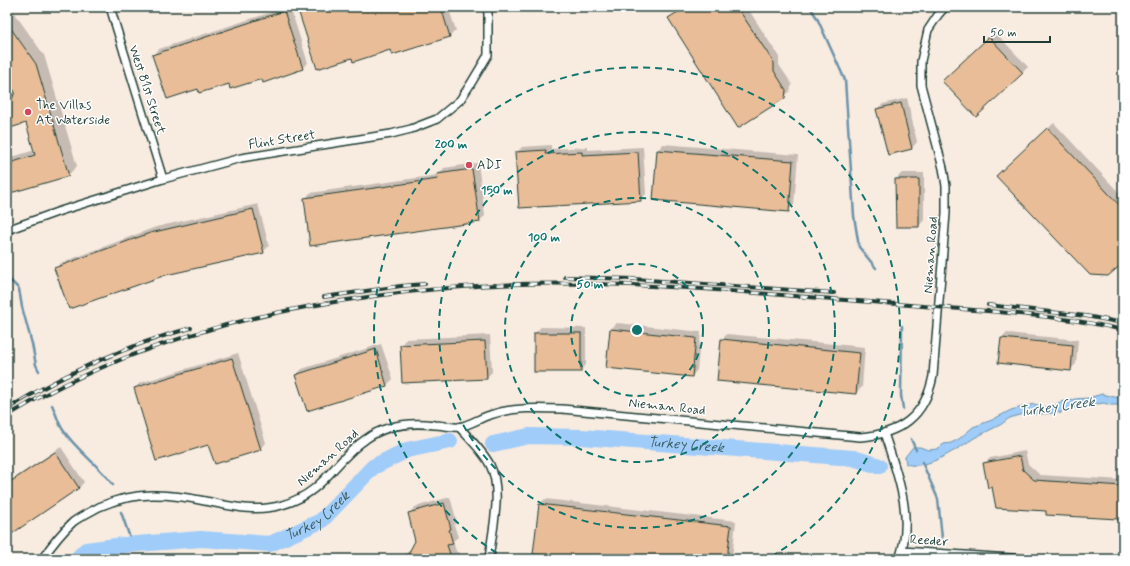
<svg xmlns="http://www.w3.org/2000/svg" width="1130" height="566" font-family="Mynerve,sans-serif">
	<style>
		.water { fill: #9fccf9; stroke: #6c93aa }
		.shadow { fill: #0003 }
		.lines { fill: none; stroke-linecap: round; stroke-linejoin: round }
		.stream { stroke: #6c93aa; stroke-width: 2.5 }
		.river { stroke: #9fccf9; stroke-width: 16 }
		.building { fill: #e8bd98; stroke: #1f3d34 }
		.minor-casing { stroke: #1f3d34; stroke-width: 10 }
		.minor { stroke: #fff; stroke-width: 7 }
		.rail-casing { stroke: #1f3d34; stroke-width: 4 }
		.rail { stroke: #fff; stroke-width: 2.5; stroke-dasharray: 8; stroke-linecap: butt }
		.ring { fill: none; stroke: #0f766e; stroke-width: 2; stroke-dasharray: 7 5 }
		.poi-dot { fill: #d1495b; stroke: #fff; stroke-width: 1.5 }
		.labels { text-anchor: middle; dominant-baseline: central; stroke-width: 3; stroke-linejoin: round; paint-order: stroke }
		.street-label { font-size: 13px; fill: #1f3d34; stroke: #fff }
		.poi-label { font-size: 13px; fill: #1f3d34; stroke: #fff; text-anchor: start }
		.water-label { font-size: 14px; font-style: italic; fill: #3f6165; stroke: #fff }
		.centre { fill: #0f766e; stroke: #fff; stroke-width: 2 }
		.ring-label { font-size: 12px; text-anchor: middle; font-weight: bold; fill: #0f766e; stroke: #fff; stroke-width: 3; stroke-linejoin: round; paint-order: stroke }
	</style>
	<rect width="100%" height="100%" fill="#f8ebe0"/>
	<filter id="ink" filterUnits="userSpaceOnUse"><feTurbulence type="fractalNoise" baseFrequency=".025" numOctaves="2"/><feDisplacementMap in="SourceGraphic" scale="8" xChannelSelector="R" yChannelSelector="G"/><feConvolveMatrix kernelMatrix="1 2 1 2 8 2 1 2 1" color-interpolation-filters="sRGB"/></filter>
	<g filter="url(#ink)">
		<path class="water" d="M1102,394L1119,398L1123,397V405H1110L1104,403L1075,407L1062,411L1060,414L1059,412C1043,416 1026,411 1010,418C1007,419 1004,423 1000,425C992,429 984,433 976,437C958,448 927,471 906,464L905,457L913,447H920L928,450L937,449L944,444L951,443L959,439L973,427L992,420L1011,410L1034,404L1046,407L1053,406L1060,402L1075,399L1088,398Z"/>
		<g class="shadow">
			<path d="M7,7H10L44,55L77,166L68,175L7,193V160L9,158L35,150L27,122L7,127V95L16,92L7,78Z"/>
			<path d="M287,7H290L308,63L302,68L262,78L198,88L153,55L159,49Z"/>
			<path d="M307,7H448L456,30L450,36L392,54L391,49L352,57L300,13Z"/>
			<path d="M684,7H747L779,57V65L792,84L790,91L784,97L670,18Z"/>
			<path d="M995,32L1028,67L976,116L949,75Z"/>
			<path d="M907,98L917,142L912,148L877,109L883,104Z"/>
			<path d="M1054,123L1123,197V261L1003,170Z"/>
			<path d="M663,144L798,155L794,205L788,211L654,200L658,150Z"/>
			<path d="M551,145V149L588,147V150L643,147L646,194L640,200L516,153L522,147Z"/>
			<path d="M478,163L485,216L479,221L305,199L310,193L438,175L444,168Z"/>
			<path d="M902,173H924V220L919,226H897L896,179Z"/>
			<path d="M258,204L269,246L263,252L56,269L61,263L156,227Z"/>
			<path d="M617,323L701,332L697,370L692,376L611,329Z"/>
			<path d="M541,327L586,328V365L580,371L535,333Z"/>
			<path d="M1007,333L1078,340L1076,364L1070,370L1002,338Z"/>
			<path d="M727,334L865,347L862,387L856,393L722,340Z"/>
			<path d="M490,335L492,372L486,378L401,345L406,339Z"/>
			<path d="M381,344L393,379L387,385L308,410L296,375L302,369Z"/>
			<path d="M238,353L266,443L260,449L209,443L135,388L140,383Z"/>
			<path d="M61,447L84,482L79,488L7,536V483Z"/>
			<path d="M1025,451L1028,464L1040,475L1123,480V523L1119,518L1047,510L992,486L984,464L990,458Z"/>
			<path d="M450,497L457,522L454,525L458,537L453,541L456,551L460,554L457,559H386L410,552L417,541L409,513L415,507Z"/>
			<path d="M545,499L736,521L732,559H556L539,504Z"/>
		</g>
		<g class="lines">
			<g class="stream">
				<path d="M810,7L817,18L845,80L854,216L859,247L876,268"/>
				<path d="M7,277L19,289L22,307L32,344L36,365L39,371"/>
				<path d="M902,326L901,395L903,409"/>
				<path d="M52,405C56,413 58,423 63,430C77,451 99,465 113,485"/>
				<path d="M911,439L916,450"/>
				<path d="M922,462L938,499L942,538"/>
				<path d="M121,512L129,535L136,544"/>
			</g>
			<g class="river">
				<path id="s1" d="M493,444L529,436L581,437L853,458L879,466"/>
				<path id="s2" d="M77,559L86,550L124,545L201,539L270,544L321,521L373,467L407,450L450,441"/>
			</g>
		</g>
		<g class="building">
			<path d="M318,7H441L450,37L392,55L390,50L353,62L352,58L317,69L299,13Z"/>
			<path d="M686,7H737L774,63V71L786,90L785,98L738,128L668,18Z"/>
			<path d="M284,11L303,69L263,83L262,79L230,89L229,84L199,93L198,89L167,99L152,55Z"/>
			<path d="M7,23L36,64L69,176L7,194V164L35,155L26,123L7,129V100L12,99L15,92L7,80Z"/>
			<path d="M989,37L1023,73L976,117L942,81Z"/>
			<path d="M901,103L912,149L888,155L876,109Z"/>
			<path d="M1047,128L1123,209V263L1108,276L1090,275L996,176Z"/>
			<path d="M546,150L545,154L582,152V155L638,152L641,201L519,208L515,152Z"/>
			<path d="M657,150L793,161L789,212L653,200Z"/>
			<path d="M472,169L480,222L310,246L304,198L438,179L437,174Z"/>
			<path d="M895,179H919V227H896Z"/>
			<path d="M253,209L264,253L166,275L69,309L54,268L150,233Z"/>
			<path d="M610,329L696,338L692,377L606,368Z"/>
			<rect x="534" y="333" width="47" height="39"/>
			<path d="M1001,338L1073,345L1071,371L998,363Z"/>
			<path d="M721,339L860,353L856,394L717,381Z"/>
			<path d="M485,341L487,379L402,383L400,345Z"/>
			<path d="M376,349L387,386L307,411L295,375Z"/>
			<path d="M232,358L261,450L215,464L208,445L156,461L134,388Z"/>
			<path d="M55,452L79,488L7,537V484Z"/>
			<path d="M1020,456L1023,470L1034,480L1123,486V524L1119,523L1118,519L1046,515V511L996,508L992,487L988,488L983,463Z"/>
			<path d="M444,503L451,529L449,530L453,544L447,545L451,557L454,559H398L407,556L415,541L408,513Z"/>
			<path d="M539,504L731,526L727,559H555V557L533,554Z"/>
		</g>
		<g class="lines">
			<g class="minor-casing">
				<g id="minor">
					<path d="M110,7L163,179"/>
					<path d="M7,230L60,211L163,179L241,158L391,134L411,129L437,119L460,100L470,85L488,55V13L486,7"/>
					<path d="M459,427C470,439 483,451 490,465C503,490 492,532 489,559"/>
					<path d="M884,433C897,473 915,518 899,559"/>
					<path d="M902,551L1027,559"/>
					<path d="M42,559C51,546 61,533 73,522C81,516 90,512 99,507C135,491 167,493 205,501C231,506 255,513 282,505C325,493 333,461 366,439C387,424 411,422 435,425C442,425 452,428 459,427C470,425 480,418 490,415C513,407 538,408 562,409L860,437C900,434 925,417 933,376L946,213V186L943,168L921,85V61L928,30L938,15L945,7"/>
				</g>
			</g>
			<use href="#minor" class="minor"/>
			<g class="rail-casing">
				<g id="rail">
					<path d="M565,277L634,279L834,293"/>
					<path d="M324,297L401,286L425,284"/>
					<path d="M988,305L1086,316L1123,323"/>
					<path d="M7,409C64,374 127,345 191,328"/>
					<path d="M7,416C119,348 245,313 375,296C447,286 519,282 592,284C672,285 753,293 832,299C884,303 935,307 987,311C1033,315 1078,319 1123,330"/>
				</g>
			</g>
			<use href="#rail" class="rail"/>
		</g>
	</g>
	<g class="ring">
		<circle cx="637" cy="330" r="66"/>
		<circle cx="637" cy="330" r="132"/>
		<circle cx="637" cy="330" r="198"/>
		<path d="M507 559A263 263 0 1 1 767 559"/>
	</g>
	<g class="poi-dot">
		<circle cx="28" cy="112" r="4"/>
		<circle cx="469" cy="165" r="4"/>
	</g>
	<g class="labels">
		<g class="street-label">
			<text transform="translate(147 90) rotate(72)">West 81st Street</text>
			<text transform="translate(282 140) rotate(-9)">Flint Street</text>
			<text transform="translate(931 255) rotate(-86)">Nieman Road</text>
			<text transform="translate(667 407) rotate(6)">Nieman Road</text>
			<text transform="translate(328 458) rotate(-42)">Nieman Road</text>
			<text transform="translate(929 541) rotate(4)">Reeder</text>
		</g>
		<g class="poi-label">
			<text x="36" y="105">The Villas<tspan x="36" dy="15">At Waterside</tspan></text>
			<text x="477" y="165">ADI</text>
		</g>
		<g class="water-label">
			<text transform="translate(1057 407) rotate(-8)">Turkey Creek</text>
			<text stroke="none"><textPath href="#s1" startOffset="194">Turkey Creek</textPath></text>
			<text stroke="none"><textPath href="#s2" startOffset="253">Turkey Creek</textPath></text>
		</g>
	</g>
	<circle cx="637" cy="330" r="6" class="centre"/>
	<g class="ring-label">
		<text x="451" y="148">200 m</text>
		<text x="497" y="194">150 m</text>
		<text x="544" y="241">100 m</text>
		<text x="590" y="288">50 m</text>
	</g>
	<rect width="1130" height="566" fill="none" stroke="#fff" stroke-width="24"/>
	<rect x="12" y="12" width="1106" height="542" fill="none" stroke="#1f3d34" stroke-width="1.5" filter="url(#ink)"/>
	<path d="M984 36v6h66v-6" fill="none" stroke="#1f3d34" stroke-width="2"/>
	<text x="990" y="36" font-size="12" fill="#1f3d34" stroke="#ffffff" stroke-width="3" paint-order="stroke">50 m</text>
</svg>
